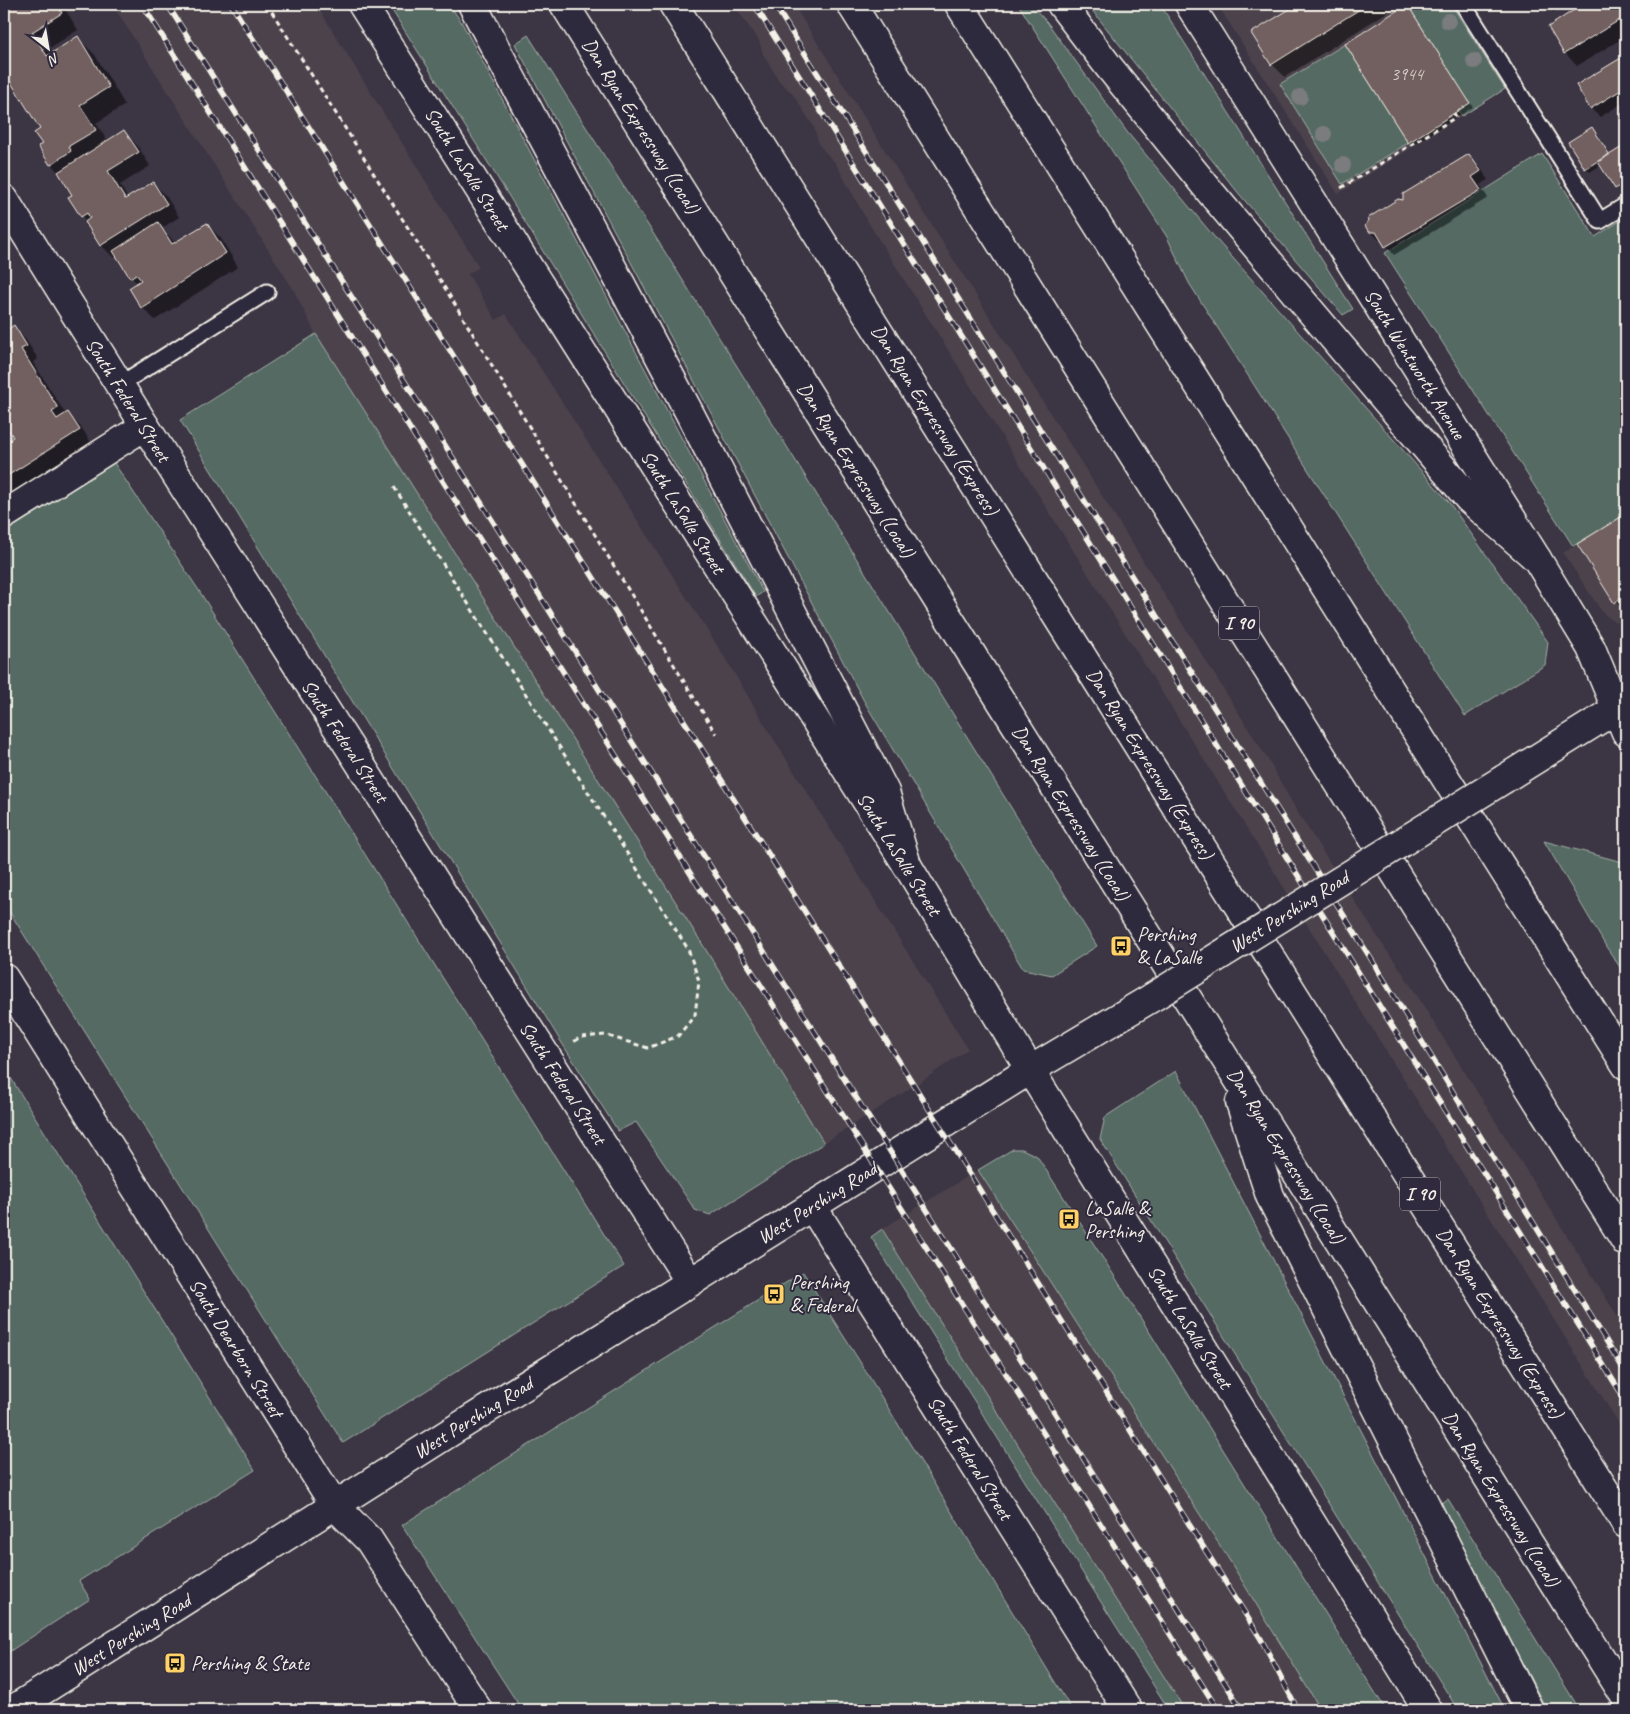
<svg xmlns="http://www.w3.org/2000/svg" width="1630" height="1714" font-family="Caveat,sans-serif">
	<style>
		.built { fill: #4c424c }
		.green { fill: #546a64; stroke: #a4aea6 }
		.shadow { fill: #0007 }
		.building { fill: #725f5e; stroke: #f4f1e8 }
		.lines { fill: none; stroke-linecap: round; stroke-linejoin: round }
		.lane-casing { stroke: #f4f1e8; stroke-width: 19 }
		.street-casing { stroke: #f4f1e8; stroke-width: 31 }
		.secondary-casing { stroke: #f4f1e8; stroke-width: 31 }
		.highway-casing { stroke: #f4f1e8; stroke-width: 31 }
		.path { stroke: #f4f1e8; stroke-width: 3; stroke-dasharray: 5 4; stroke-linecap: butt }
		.lane { stroke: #2f2a3d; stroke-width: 15 }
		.street { stroke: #2f2a3d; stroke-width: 28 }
		.secondary { stroke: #2f2a3d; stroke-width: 28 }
		.highway { stroke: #2f2a3d; stroke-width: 28 }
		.rail-casing { stroke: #f4f1e8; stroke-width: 5.5 }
		.rail { stroke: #2f2a3d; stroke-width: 4; stroke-dasharray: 11; stroke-linecap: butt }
		.secondary-bridge-casing { stroke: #f4f1e8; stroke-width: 31; stroke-linecap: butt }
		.secondary-bridge { stroke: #2f2a3d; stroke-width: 28 }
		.tree { fill: #7a7b7e }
		.labels { text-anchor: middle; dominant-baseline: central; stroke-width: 4; stroke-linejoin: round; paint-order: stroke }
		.number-label { font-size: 18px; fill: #d4ccc6 }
		.shield { fill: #2f2a3d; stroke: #b9b5b5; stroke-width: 1 }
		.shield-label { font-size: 19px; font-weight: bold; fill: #f4f1e8 }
		.street-label { font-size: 20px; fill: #f4f1e8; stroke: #2f2a3d }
		.poi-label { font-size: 20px; fill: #f4f1e8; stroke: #2f2a3d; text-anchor: start }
	</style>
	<rect width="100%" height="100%" fill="#3c3544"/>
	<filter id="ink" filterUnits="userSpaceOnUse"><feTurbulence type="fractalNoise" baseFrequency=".02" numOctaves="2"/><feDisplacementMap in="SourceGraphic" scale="10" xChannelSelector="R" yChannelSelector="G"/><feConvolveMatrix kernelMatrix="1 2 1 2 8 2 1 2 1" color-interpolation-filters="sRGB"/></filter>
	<g filter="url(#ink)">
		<g class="built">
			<path d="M112,4H316L479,267L468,274L496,320L506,314L727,661L770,733L968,1049L922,1081L824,1143L316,335L293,289Z"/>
			<path d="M733,4H793L1267,758L1298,813L1385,948L1401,970L1626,1330V1435L866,219L836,164L819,145L814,127L792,93L779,81L763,54L759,41Z"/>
			<path d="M1217,4H1463L1513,84L1338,194Z"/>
			<path d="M1626,514V625H1625L1614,622L1602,612L1563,553Z"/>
			<path d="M978,1170L1228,1558L1321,1710H1185L882,1229Z"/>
		</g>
		<g class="green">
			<path d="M388,4H449L462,23L763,592L756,597L502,185Z"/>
			<path d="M1018,4H1030L1047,22L1127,132L1216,239L1448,501L1548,642L1545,665L1465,716L1189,283L1167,237Z"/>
			<path d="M1087,4H1160L1353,309L1343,315L1240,195Z"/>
			<path d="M1407,4H1451L1505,89L1462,116L1458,110L1470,103Z"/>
			<path d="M528,35L735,363L1097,946L1052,975L1023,969L864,701L515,44Z"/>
			<path d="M1345,44L1408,143L1342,184L1280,84Z"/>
			<path d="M1542,154L1595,237L1626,217V514L1573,546L1385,253Z"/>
			<path d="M316,334L701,942L824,1143L710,1215L695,1210L636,1122L618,1131L558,1037L180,420Z"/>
			<path d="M114,463L198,589L624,1266L343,1443L4,903V533Z"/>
			<path d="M1544,841L1626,863V976L1607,948Z"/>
			<path d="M4,1067L255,1470L79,1581L90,1599L4,1655Z"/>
			<path d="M1176,1071L1505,1710H1458L1100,1139L1105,1117Z"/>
			<path d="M1013,1149H1022L1037,1156L1115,1277L1386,1710H1321L1228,1558L978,1170Z"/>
			<path d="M882,1229L1185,1710H1169L871,1237Z"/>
			<path d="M803,1272L862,1365L1072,1710H522L402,1525Z"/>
			<path d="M1448,1499L1580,1710H1547L1439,1504Z"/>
		</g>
		<g class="shadow">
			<path d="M4,4H61L63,6L78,30L48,49L51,55L78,38L95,55L125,105L96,123L108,142L124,132L137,145L150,166L120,185L128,199L153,183L166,196L179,217L162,228L176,244L207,225L220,237L238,267L155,320L142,307L138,284L131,277L117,256L114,258L101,245L87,222L82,216L74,195L60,174L51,164L43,145L42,130L18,92L4,78Z"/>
			<path d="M1300,4H1400L1285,77L1272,64L1252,34Z"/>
			<path d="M1547,4H1567L1553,12Z"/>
			<path d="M1585,4H1626V36L1577,66L1565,53L1549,27Z"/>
			<path d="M1407,6L1473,107L1413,146L1409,142Z"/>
			<path d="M1626,56V101L1600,117L1591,109L1578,86Z"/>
			<path d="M1592,128L1611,156L1622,149L1626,153V187L1619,192L1601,165L1590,172L1586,168Z"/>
			<path d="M1469,156L1478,164L1488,180L1480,185L1488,198L1394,255L1382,240H1379L1370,231L1404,201Z"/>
			<path d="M14,327L26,340L38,359L33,362L66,415L68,414L81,427L92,444L9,495L4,490V444L15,438L4,420V333Z"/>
			<path d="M1626,516V602L1619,606L1579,545Z"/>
		</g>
		<g class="building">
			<path d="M4,4H57L62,13L32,32L47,56L78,36L109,87L80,105L96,130L69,146L71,151L50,165L38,146L42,144L34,133L40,129L5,73L4,74Z"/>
			<path d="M1298,4H1368L1271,65L1251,33Z"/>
			<path d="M1407,4L1470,103L1408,143L1345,44Z"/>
			<path d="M1545,4H1557L1548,9Z"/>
			<path d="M1583,4H1626V16L1564,54L1548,27Z"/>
			<path d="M1626,55V87L1590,109L1576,85Z"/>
			<path d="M1626,111V124L1620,115Z"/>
			<path d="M1592,127L1609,154L1585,169L1568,142Z"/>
			<path d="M124,130L139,152L108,171L125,199L153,182L167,204L100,246L85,222L90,218L87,213L81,217L68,197L72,195L58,172Z"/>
			<path d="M1622,147L1626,153V181L1615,189L1598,162Z"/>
			<path d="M1469,154L1481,171L1472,177L1481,190L1385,247L1376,232H1369L1365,226L1369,220L1368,218L1398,199L1403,200V194Z"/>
			<path d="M158,222L172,244L207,223L226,253L141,308L129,288L141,280L136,274L130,278L113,251Z"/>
			<path d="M14,325L27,346L21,349L58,408L52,412L57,419L68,412L80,430L4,478V443L13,437L4,422V332Z"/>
			<path d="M1626,514V596L1614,603L1577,544Z"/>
		</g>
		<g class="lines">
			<g class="lane-casing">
				<g id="lane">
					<path d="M1463,4L1600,221L1626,205"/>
					<path d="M119,385L267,292"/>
				</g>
			</g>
			<g class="street-casing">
				<g id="street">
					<path d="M4,199L145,426L690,1282"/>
					<path d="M4,515L145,426"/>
					<path d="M4,978L335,1506L369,1540L478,1710"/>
					<path d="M812,1206L1128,1710"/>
				</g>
			</g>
			<g class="secondary-casing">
				<g id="secondary">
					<path d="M362,4L907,865L1030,1070L1428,1710"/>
					<path d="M1189,4L1537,559L1591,648L1626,732"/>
					<path d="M1504,779L1626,703"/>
					<path d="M12,1710L449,1433L1030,1070L1153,997"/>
				</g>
			</g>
			<g class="highway-casing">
				<g id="highway">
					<path d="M472,4L689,412L885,792L907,865"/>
					<path d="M564,4L1626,1698"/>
					<path d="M673,4L1626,1524"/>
					<path d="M851,4L1626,1242"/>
					<path d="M959,4L1626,1065"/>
					<path d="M1061,4L1109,67L1212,194L1469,499L1537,559"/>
					<path d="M1240,1102L1270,1196L1529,1710"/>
				</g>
			</g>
			<g class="path">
				<path d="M267,4L420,247L716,734"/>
				<path d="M1341,188L1456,117L1454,113"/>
				<path d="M394,487L688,949L699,981L695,1015L678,1036L648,1048L605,1035L582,1037L573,1042"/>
			</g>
			<use href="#lane" class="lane"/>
			<use href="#street" class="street"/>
			<use href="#secondary" class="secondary"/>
			<use href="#highway" class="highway"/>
			<g class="rail-casing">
				<g id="rail">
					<path d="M142,4L1218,1710"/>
					<path d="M167,4L1242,1710"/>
					<path d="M231,4L872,1018L1261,1639L1298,1710"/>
					<path d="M754,4L1626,1401"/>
					<path d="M774,4L1373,962L1626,1373"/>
				</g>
			</g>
			<use href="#rail" class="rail"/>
			<g class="secondary-bridge-casing">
				<path id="secondary-bridge" d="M1153,997L1504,779"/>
			</g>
			<use href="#secondary-bridge" class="secondary-bridge"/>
		</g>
		<g class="tree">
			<circle cx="1448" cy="21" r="8"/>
			<circle cx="1474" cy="61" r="8"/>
			<circle cx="1300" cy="97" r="8"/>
			<circle cx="1324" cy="134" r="8"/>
			<circle cx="1343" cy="165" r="8"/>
		</g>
	</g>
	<defs>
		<g id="bus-square" transform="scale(1.125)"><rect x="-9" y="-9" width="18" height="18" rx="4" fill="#ffd166" stroke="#2f2a3d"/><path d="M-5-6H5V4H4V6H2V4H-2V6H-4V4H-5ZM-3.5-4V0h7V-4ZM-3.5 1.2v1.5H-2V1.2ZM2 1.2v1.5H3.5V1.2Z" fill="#111"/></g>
	</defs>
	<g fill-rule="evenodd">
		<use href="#bus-square" x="1121" y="946"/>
		<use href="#bus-square" x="1069" y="1219"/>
		<use href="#bus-square" x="774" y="1294"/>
		<use href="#bus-square" x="175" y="1663"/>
	</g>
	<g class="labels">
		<g class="number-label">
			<text x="1407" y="74">3944</text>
		</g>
		<g class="shield">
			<rect x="1219" y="606.5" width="40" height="33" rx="4"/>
			<rect x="1400" y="1177.5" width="40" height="33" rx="4"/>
		</g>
		<g class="shield-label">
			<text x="1239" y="623">I 90</text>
			<text x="1420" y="1194">I 90</text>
		</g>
		<g class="street-label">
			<text transform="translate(641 126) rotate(58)">Dan Ryan Expressway (Local)</text>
			<text transform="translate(467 169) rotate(58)">South LaSalle Street</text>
			<text transform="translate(1415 364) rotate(58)">South Wentworth Avenue</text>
			<text transform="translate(128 400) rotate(58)">South Federal Street</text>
			<text transform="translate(935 420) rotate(58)">Dan Ryan Expressway (Express)</text>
			<text transform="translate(856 470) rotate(58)">Dan Ryan Expressway (Local)</text>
			<text transform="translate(683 512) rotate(58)">South LaSalle Street</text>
			<text transform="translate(345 741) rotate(57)">South Federal Street</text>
			<text transform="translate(1150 764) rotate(58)">Dan Ryan Expressway (Express)</text>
			<text transform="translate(1071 813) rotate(58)">Dan Ryan Expressway (Local)</text>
			<text transform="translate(899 854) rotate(58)">South LaSalle Street</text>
			<text transform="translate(1289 912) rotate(-32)">West Pershing Road</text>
			<text transform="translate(563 1083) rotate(57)">South Federal Street</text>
			<text transform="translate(1286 1156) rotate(58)">Dan Ryan Expressway (Local)</text>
			<text transform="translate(817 1203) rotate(-32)">West Pershing Road</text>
			<text transform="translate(1500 1323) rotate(58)">Dan Ryan Expressway (Express)</text>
			<text transform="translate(1190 1327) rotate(58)">South LaSalle Street</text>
			<text transform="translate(236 1348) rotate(58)">South Dearborn Street</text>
			<text transform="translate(473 1418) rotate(-32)">West Pershing Road</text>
			<text transform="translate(970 1458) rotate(58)">South Federal Street</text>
			<text transform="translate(1501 1499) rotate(58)">Dan Ryan Expressway (Local)</text>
			<text transform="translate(131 1635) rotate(-32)">West Pershing Road</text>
		</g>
		<g class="poi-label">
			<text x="1137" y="934">Pershing<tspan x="1137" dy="23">&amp; LaSalle</tspan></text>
			<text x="1085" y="1208">LaSalle &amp;<tspan x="1085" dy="23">Pershing</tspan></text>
			<text x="790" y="1282">Pershing<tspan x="790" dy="23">&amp; Federal</tspan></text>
			<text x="191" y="1663">Pershing &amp; State</text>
		</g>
	</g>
	<rect width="1630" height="1714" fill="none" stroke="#2f2a3d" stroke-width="20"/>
	<rect x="10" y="10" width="1610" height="1694" fill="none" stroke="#f4f1e8" stroke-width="2" filter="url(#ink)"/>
	<g transform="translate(48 48) rotate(149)" stroke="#2f2a3d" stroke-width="4" paint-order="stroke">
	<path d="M0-4L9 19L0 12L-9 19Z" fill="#f4f1e8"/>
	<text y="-8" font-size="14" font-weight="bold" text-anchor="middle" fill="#f4f1e8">N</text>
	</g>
</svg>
